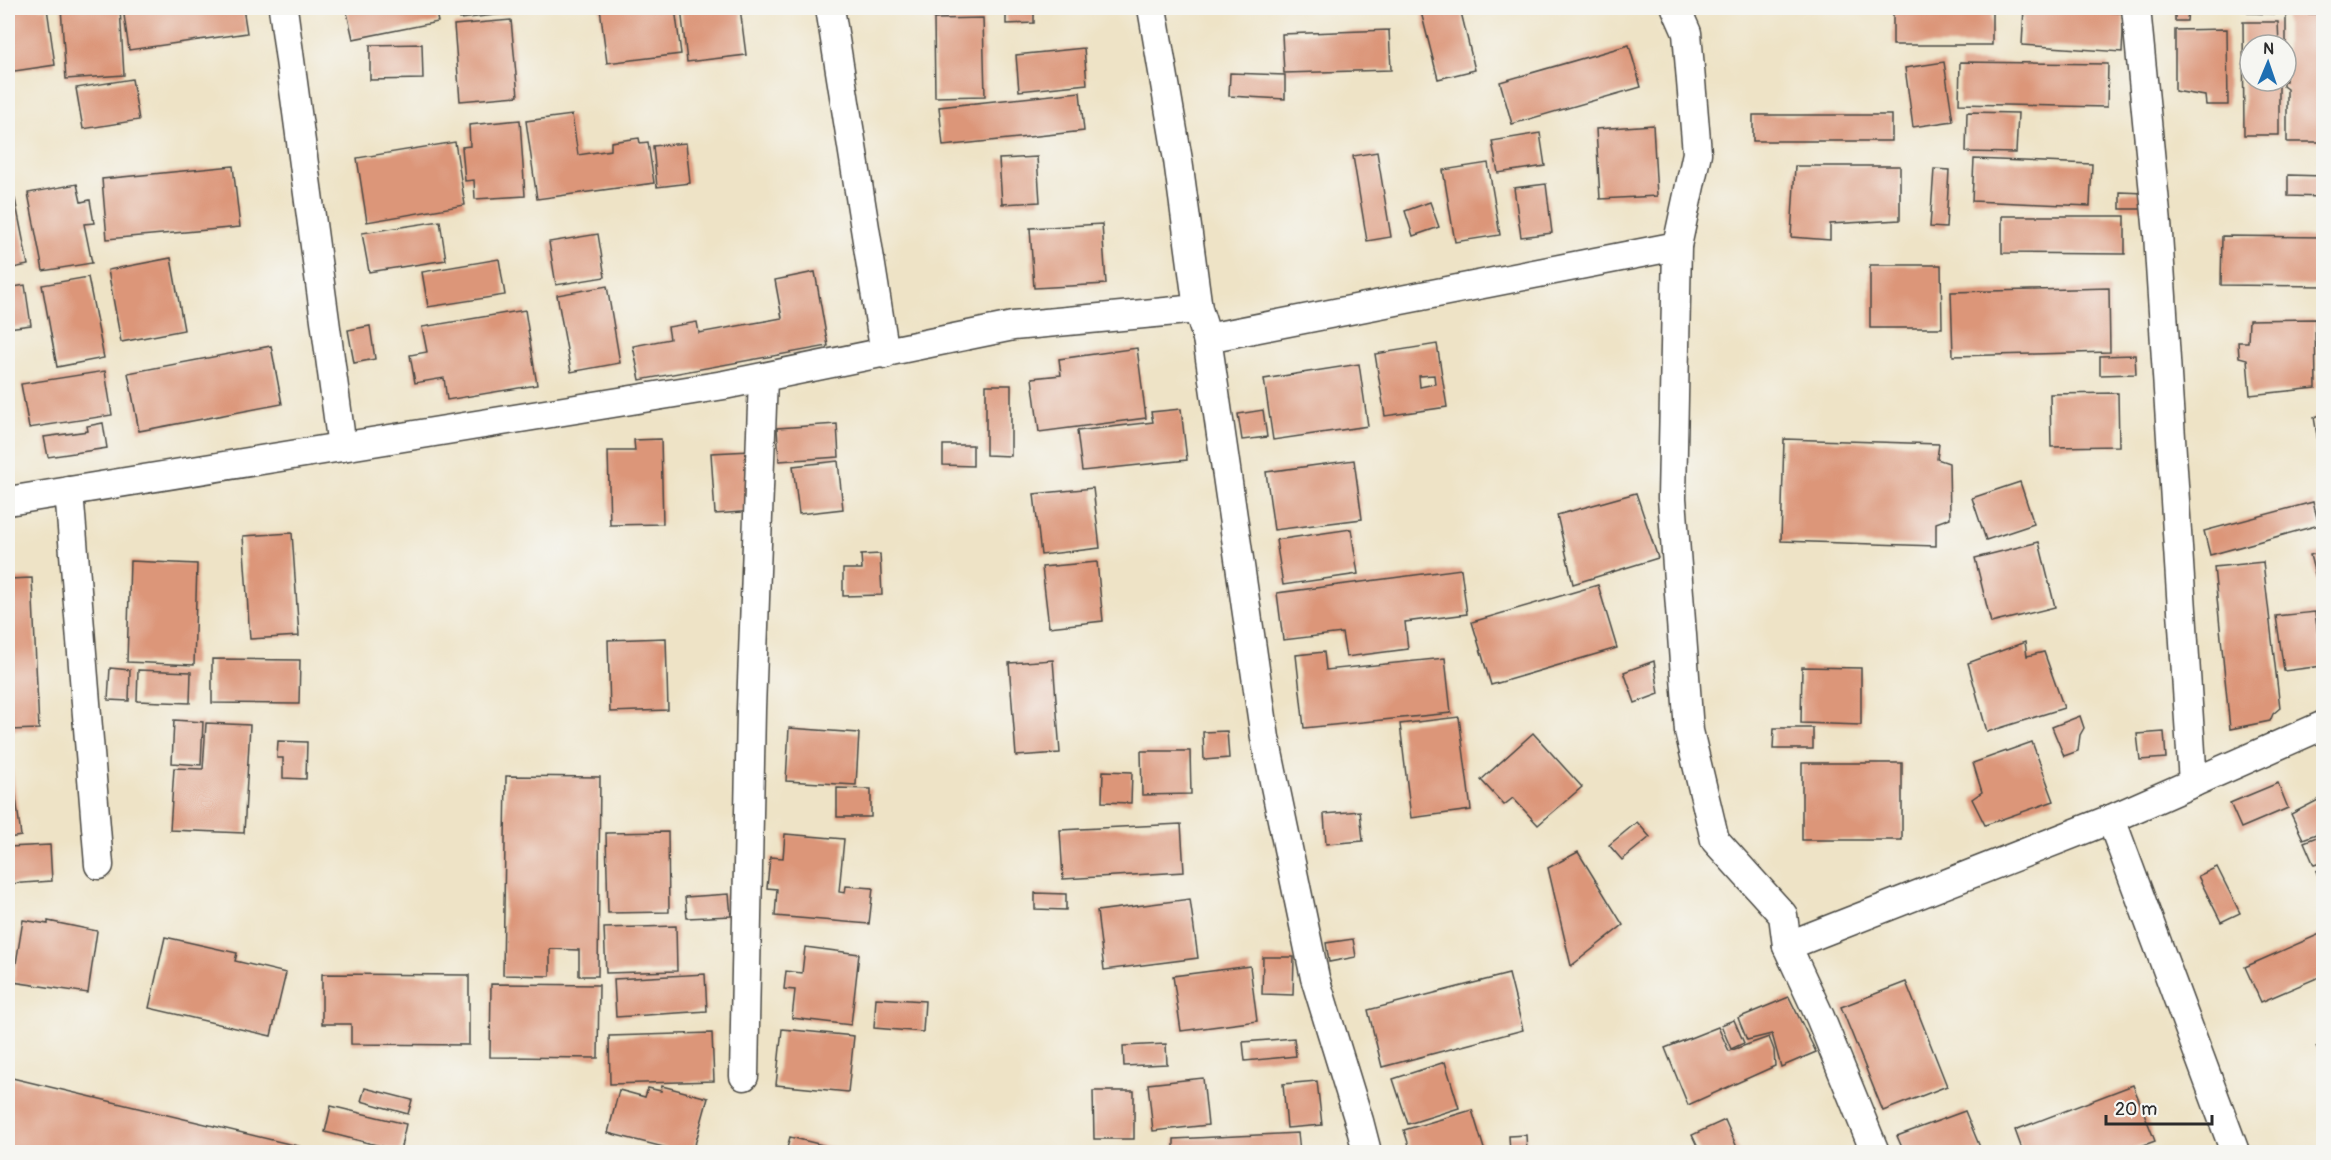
<svg xmlns="http://www.w3.org/2000/svg" width="2331" height="1160" font-family="Pangolin,sans-serif">
	<style>
		.building { fill: #dc9679; fill-rule: evenodd }
		.lines { fill: none; stroke-linecap: round; stroke-linejoin: round }
		.minor-casing { stroke: #484742; stroke-width: 31 }
		.minor { stroke: #fff; stroke-width: 28 }
	</style>
	<rect width="100%" height="100%" fill="#f6f6f2"/>
	<filter id="ink" filterUnits="userSpaceOnUse"><feTurbulence type="fractalNoise" baseFrequency=".0167" numOctaves="2"/><feDisplacementMap in="SourceGraphic" scale="12" xChannelSelector="R" yChannelSelector="G"/><feConvolveMatrix kernelMatrix="1 2 1 2 8 2 1 2 1" color-interpolation-filters="sRGB"/></filter>
	<filter id="wash" filterUnits="userSpaceOnUse"><feTurbulence type="fractalNoise" baseFrequency=".008" numOctaves="4" result="noise"/><feDisplacementMap in="SourceGraphic" scale="24" xChannelSelector="R" yChannelSelector="G"/><feGaussianBlur stdDeviation="1.35" result="paint"/><feColorMatrix in="noise" values="0 0 0 0 0 0 0 0 0 0 0 0 0 0 0 0 0 1.4 0 .05"/><feComposite in="paint" operator="in"/></filter>
	<g filter="url(#wash)">
		<rect width="100%" height="100%" fill="#eee3c6"/>
		<g id="blocks">
			<g class="building">
				<path d="M8,8H47L55,65L8,72Z"/>
				<path d="M61,8H120L124,75L66,79Z"/>
				<path d="M123,8H243L247,33L129,50Z"/>
				<path d="M346,8H435L438,22L353,39Z"/>
				<path d="M459,8H512V13L460,19Z"/>
				<path d="M600,8H675L681,54L607,63Z"/>
				<path d="M681,8H740L746,55L687,62Z"/>
				<path d="M1006,8H1034V23L1006,24Z"/>
				<path d="M1420,8H1460L1475,70L1438,79Z"/>
				<rect x="1893" y="8" width="99" height="37"/>
				<path d="M2024,8L2124,13L2122,52L2022,45Z"/>
				<path d="M2175,8H2188L2187,21H2175Z"/>
				<path d="M2248,8H2281V14L2248,13Z"/>
				<path d="M2286,13L2324,14V142H2287V89L2283,86V81H2286Z"/>
				<path d="M983,18L985,96L935,97L934,19Z"/>
				<path d="M511,20L518,96L460,101L454,25Z"/>
				<path d="M2243,22H2278L2279,45H2250V81H2279V135H2244Z"/>
				<path d="M2227,29L2228,105H2206L2205,96L2175,91V30Z"/>
				<path d="M1389,30L1391,70L1284,73L1282,34Z"/>
				<path d="M422,44L423,79L370,80V45Z"/>
				<path d="M1629,45L1641,87L1512,124L1500,82Z"/>
				<path d="M1084,48L1087,84L1019,91L1016,55Z"/>
				<path d="M1944,62L1953,121L1913,127L1905,68Z"/>
				<path d="M1960,62L2108,64L2107,107L1959,104Z"/>
				<path d="M1230,73L1285,75V99L1229,96Z"/>
				<path d="M132,79L139,120L83,129L76,88Z"/>
				<path d="M1080,92L1084,131L943,146L939,107Z"/>
				<path d="M1967,112L2018,113L2016,153L1966,152Z"/>
				<path d="M572,115L578,155L611,150V142L639,138L640,143L648,142L654,183L537,199L526,121Z"/>
				<rect x="1753" y="115" width="139" height="26"/>
				<path d="M520,120L525,196L475,199L474,180L465,181L462,147L470,146L469,125Z"/>
				<path d="M1653,125L1657,196L1600,199L1596,129Z"/>
				<path d="M1540,133L1545,166L1498,173L1492,141Z"/>
				<path d="M455,142L465,205L367,222L357,158Z"/>
				<path d="M686,143L690,183L657,187L653,146Z"/>
				<path d="M1377,152L1391,237L1367,241L1353,156Z"/>
				<path d="M1037,157L1040,202L1002,204L999,159Z"/>
				<path d="M1974,159L2092,164L2090,206L1972,201Z"/>
				<path d="M1488,163L1500,235L1455,242L1443,170Z"/>
				<path d="M233,166L240,227L107,239L102,179Z"/>
				<path d="M1795,166H1900V220L1830,224V240L1791,237Z"/>
				<path d="M1934,169L1949,170L1946,228L1930,227Z"/>
				<path d="M2288,175L2324,176V197L2288,196Z"/>
				<path d="M77,184L81,202L90,200L94,223L84,224L92,263L43,271L28,193Z"/>
				<path d="M1546,184L1552,233L1521,237L1514,188Z"/>
				<path d="M2120,192L2145,193V209H2120Z"/>
				<path d="M15,199L28,265L8,269V200Z"/>
				<path d="M1430,202L1439,227L1413,236L1405,211Z"/>
				<path d="M2002,216H2125V254L2002,253Z"/>
				<path d="M440,221L446,260L369,272L362,233Z"/>
				<path d="M1102,224L1106,284L1034,288L1030,228Z"/>
				<path d="M598,234L605,277L556,285L549,242Z"/>
				<path d="M2222,236L2324,237V286L2221,285Z"/>
				<path d="M171,258L184,330L121,342L108,270Z"/>
				<path d="M499,259L505,295L428,307L422,272Z"/>
				<path d="M1870,265H1941L1942,328H1870Z"/>
				<path d="M815,272L828,346L640,380L633,346L670,339L668,327L697,322L699,333L782,318L775,280Z"/>
				<path d="M88,277L104,358L57,367L42,285Z"/>
				<path d="M25,285L31,325L8,328V288Z"/>
				<path d="M607,286L620,363L571,372L557,295Z"/>
				<path d="M2109,288L2110,352L1953,356L1951,292Z"/>
				<path d="M525,310L537,385L447,400L444,378L415,383L410,355L427,352L422,327Z"/>
				<path d="M2315,319L2316,388L2250,395L2247,359L2239,357L2238,342H2248L2249,320Z"/>
				<path d="M370,326L375,359L354,363L348,330Z"/>
				<path d="M1437,344L1447,407L1385,416L1375,354ZM1434,375L1435,384L1420,387L1419,376Z"/>
				<path d="M271,346L282,404L139,431L128,373Z"/>
				<path d="M1137,348L1146,418L1039,432L1032,378L1061,375L1059,359Z"/>
				<path d="M2135,355L2136,374L2100,375V356Z"/>
				<path d="M1359,364L1368,426L1273,440L1264,379Z"/>
				<path d="M105,371L112,415L29,428L21,384Z"/>
				<path d="M986,385H1011V456L986,455Z"/>
				<path d="M2118,393L2119,446L2051,447L2050,394Z"/>
				<path d="M1181,409L1187,460L1082,471L1077,431L1153,422L1151,412Z"/>
				<path d="M1263,410L1267,437L1242,440L1238,414Z"/>
				<path d="M2324,414V491H2323L2316,469L2322,466L2314,417Z"/>
				<path d="M103,423L107,448L48,457L44,437L88,431L87,426Z"/>
				<path d="M837,424L839,457L779,461L777,428Z"/>
				<path d="M661,439L663,524L610,525L608,451H635L634,440Z"/>
				<path d="M1784,439L1939,444L1937,459L1949,463L1950,518L1936,523V546L1781,541Z"/>
				<path d="M943,445H973V466L943,465Z"/>
				<path d="M751,451L755,511L715,514L711,453Z"/>
				<path d="M1354,460L1362,519L1274,530L1266,472Z"/>
				<path d="M838,461L843,509L799,514L793,466Z"/>
				<path d="M2020,482L2034,524L1986,540L1972,498Z"/>
				<path d="M1093,488L1100,548L1041,555L1034,494Z"/>
				<path d="M1636,493L1658,558L1573,584L1557,515Z"/>
				<path d="M2313,502L2319,525L2210,555L2204,531Z"/>
				<path d="M1351,529L1358,574L1283,585L1276,540Z"/>
				<path d="M292,533L299,636L250,639L243,536Z"/>
				<path d="M2039,542L2055,607L1991,623L1975,558Z"/>
				<path d="M2324,552V605H2323L2310,555Z"/>
				<path d="M880,554L882,595L843,596V569H862L861,555Z"/>
				<path d="M130,561L197,564L194,665L127,662Z"/>
				<path d="M1097,562L1103,621L1049,627L1042,567Z"/>
				<path d="M2263,562L2280,708L2273,714L2270,721L2230,729L2214,567Z"/>
				<path d="M1461,569L1467,614L1405,622L1408,649L1346,657L1342,633L1283,640L1277,593Z"/>
				<path d="M32,578L39,729L8,730V579Z"/>
				<path d="M1598,585L1617,648L1491,685L1472,622Z"/>
				<path d="M2315,612L2322,666L2284,671L2276,616Z"/>
				<path d="M666,638L668,710L610,712L608,640Z"/>
				<path d="M2025,642L2027,656L2044,652L2064,708L1987,732L1968,663Z"/>
				<path d="M1324,652L1326,670L1445,658L1451,713L1304,728L1296,655Z"/>
				<path d="M212,659L300,660L299,704L212,703Z"/>
				<path d="M1053,660L1060,753L1016,756L1009,663Z"/>
				<path d="M1654,661L1659,694L1635,703L1624,672Z"/>
				<path d="M1802,667L1861,668V725L1801,723Z"/>
				<path d="M110,668L130,670L129,701L108,700Z"/>
				<path d="M138,670L191,672L190,703L137,701Z"/>
				<path d="M2080,716L2084,728L2080,735L2078,751L2064,756L2052,727Z"/>
				<path d="M1459,717L1471,810L1411,818L1400,724Z"/>
				<path d="M174,720L203,722L201,765L172,763Z"/>
				<path d="M206,723L250,725L244,833L170,830L174,768L203,769Z"/>
				<path d="M789,728L859,733L856,785L786,781Z"/>
				<path d="M1774,728H1813V749H1773Z"/>
				<path d="M1227,731L1229,758L1204,760L1203,732Z"/>
				<path d="M2164,732L2166,758L2140,760L2137,734Z"/>
				<path d="M1533,733L1582,787L1538,825L1513,798L1504,805L1481,780Z"/>
				<path d="M8,738L21,836L8,838Z"/>
				<path d="M278,741L307,742L306,779L283,778V758H277Z"/>
				<path d="M2032,742L2054,801L1985,825L1972,799L1982,792L1973,763Z"/>
				<path d="M1141,751H1190L1191,794L1142,795Z"/>
				<rect x="1802" y="763" width="100" height="77"/>
				<path d="M1103,771L1132,772L1131,803L1102,802Z"/>
				<path d="M506,776L600,777L598,976H579V950L550,949V976L503,975Z"/>
				<path d="M2278,783L2288,808L2241,828L2230,803Z"/>
				<path d="M837,788L871,789V817H837Z"/>
				<path d="M2324,797V831L2303,839L2291,814Z"/>
				<path d="M1360,811L1363,841L1326,844L1324,814Z"/>
				<path d="M1637,822L1650,837L1622,860L1609,845Z"/>
				<path d="M1181,824L1184,872L1063,879L1060,830Z"/>
				<path d="M668,832L669,912L608,913L606,833Z"/>
				<path d="M785,834L844,839L839,892L845,893L846,886L873,888L869,924L775,916L777,889L767,888L770,857L783,858Z"/>
				<path d="M2324,834V862L2314,865L2304,842Z"/>
				<path d="M50,845L52,881L8,884V847Z"/>
				<path d="M1578,852L1623,925L1571,966L1548,868Z"/>
				<path d="M2217,867L2240,913L2221,922L2198,876Z"/>
				<path d="M2324,868V888H2323L2316,871Z"/>
				<path d="M1035,893L1066,894V910L1035,909Z"/>
				<path d="M729,894L731,916L687,918L685,897Z"/>
				<path d="M1190,899L1198,958L1104,970L1097,911Z"/>
				<path d="M23,920L48,924V921L97,931L88,993L13,982Z"/>
				<path d="M676,926L677,971L606,973L604,928Z"/>
				<path d="M2320,934L2324,942V975L2261,1002L2245,967Z"/>
				<path d="M165,937L237,953L235,961L286,973L271,1036L149,1008Z"/>
				<path d="M1353,939L1356,957L1329,962L1326,943Z"/>
				<path d="M805,947L859,954L851,1025L792,1018L795,990L784,989L786,971L802,973Z"/>
				<path d="M1263,957H1294L1293,995L1262,994Z"/>
				<path d="M1250,966L1257,1021L1181,1031L1173,976Z"/>
				<path d="M322,974L469,975V1045L351,1044V1024H322Z"/>
				<path d="M705,974L707,1011L616,1017L614,979Z"/>
				<path d="M1509,974L1523,1030L1382,1067L1368,1010Z"/>
				<path d="M1906,982L1947,1086L1883,1111L1841,1007Z"/>
				<path d="M491,984L599,985L598,1058L490,1057Z"/>
				<path d="M1789,997L1816,1052L1781,1067L1772,1034L1747,1040L1738,1018Z"/>
				<path d="M876,998L925,1001L923,1032L874,1028Z"/>
				<path d="M1734,1020L1744,1043L1731,1049L1721,1025Z"/>
				<path d="M1718,1027L1729,1051L1769,1037L1774,1050L1775,1066L1688,1105L1665,1048Z"/>
				<path d="M782,1029L854,1036L848,1092L776,1085Z"/>
				<path d="M712,1033L714,1081L610,1084L609,1036Z"/>
				<path d="M1294,1038L1296,1056L1245,1061L1243,1042Z"/>
				<path d="M2324,1043V1060L2316,1047Z"/>
				<path d="M1166,1044L1167,1064L1124,1066L1123,1046Z"/>
				<path d="M1445,1062L1459,1108L1408,1124L1393,1079Z"/>
				<path d="M8,1077L323,1152H8Z"/>
				<path d="M1203,1078L1208,1125L1153,1131L1148,1084Z"/>
				<path d="M1317,1081L1322,1125L1287,1128L1283,1084Z"/>
				<path d="M2133,1085L2155,1141L2125,1152H2023L2015,1130Z"/>
				<path d="M662,1086L708,1098L693,1152H683L608,1133L619,1090L645,1097L648,1088L661,1091Z"/>
				<path d="M365,1088L412,1100L408,1114L361,1101Z"/>
				<path d="M1093,1091H1134V1139H1094Z"/>
				<path d="M331,1106L406,1124L400,1151L325,1132Z"/>
				<path d="M1472,1110L1485,1152H1411L1404,1130Z"/>
				<path d="M1965,1111L1982,1152H1904L1897,1136Z"/>
				<path d="M1725,1120L1739,1152H1700L1692,1135Z"/>
				<path d="M1298,1133L1300,1152H1174V1139Z"/>
				<path d="M1526,1135L1527,1152H1510L1509,1136Z"/>
				<path d="M790,1137L835,1148L834,1152H786Z"/>
				<path d="M541,1147L558,1152H539Z"/>
				<path d="M1574,1147L1576,1152H1561Z"/>
			</g>
		</g>
	</g>
	<g filter="url(#ink)">
		<use href="#blocks" fill-opacity="0" stroke="#484742" stroke-width="1.5"/>
		<g class="lines">
			<g class="minor-casing">
				<g id="minor">
					<path d="M283,8L342,447"/>
					<path d="M830,8L885,354"/>
					<path d="M1152,8L1178,160L1198,309L1207,338L1265,738L1315,978L1359,1121L1367,1152"/>
					<path d="M1676,8L1687,33L1697,153L1677,246L1672,498L1689,731L1715,840L1783,915L1787,946L1820,1017L1875,1152"/>
					<path d="M2136,8L2158,234L2193,783"/>
					<path d="M1207,338L1677,246"/>
					<path d="M69,491L99,865"/>
					<path d="M8,501L724,385L1013,326L1198,309"/>
					<path d="M2111,819L2235,1152"/>
					<path d="M1787,946L2111,819L2324,725"/>
					<path d="M744,1076L751,709L763,378"/>
				</g>
			</g>
			<use href="#minor" class="minor"/>
		</g>
	</g>
	<rect width="2331" height="1160" fill="none" stroke="#f6f6f2" stroke-width="30"/>
	<g transform="translate(2268 63) rotate(2)"><circle r="28" fill="#f6f6f2" stroke="#a5a5a2" stroke-width="1.5"/>
	<path d="M0-4.5L10 22L0 15L-10 22Z" fill="#1f6fb2"/>
	<text y="-9" font-size="16" font-weight="bold" text-anchor="middle" fill="#2b2b2b">N</text>
	</g>
	<path d="M2106 1115v9h106v-9" fill="none" stroke="#2b2b2b" stroke-width="3"/>
	<text x="2115" y="1115" font-size="18" fill="#2b2b2b" stroke="#f6f6f2" stroke-width="4.5" paint-order="stroke">20 m</text>
</svg>
